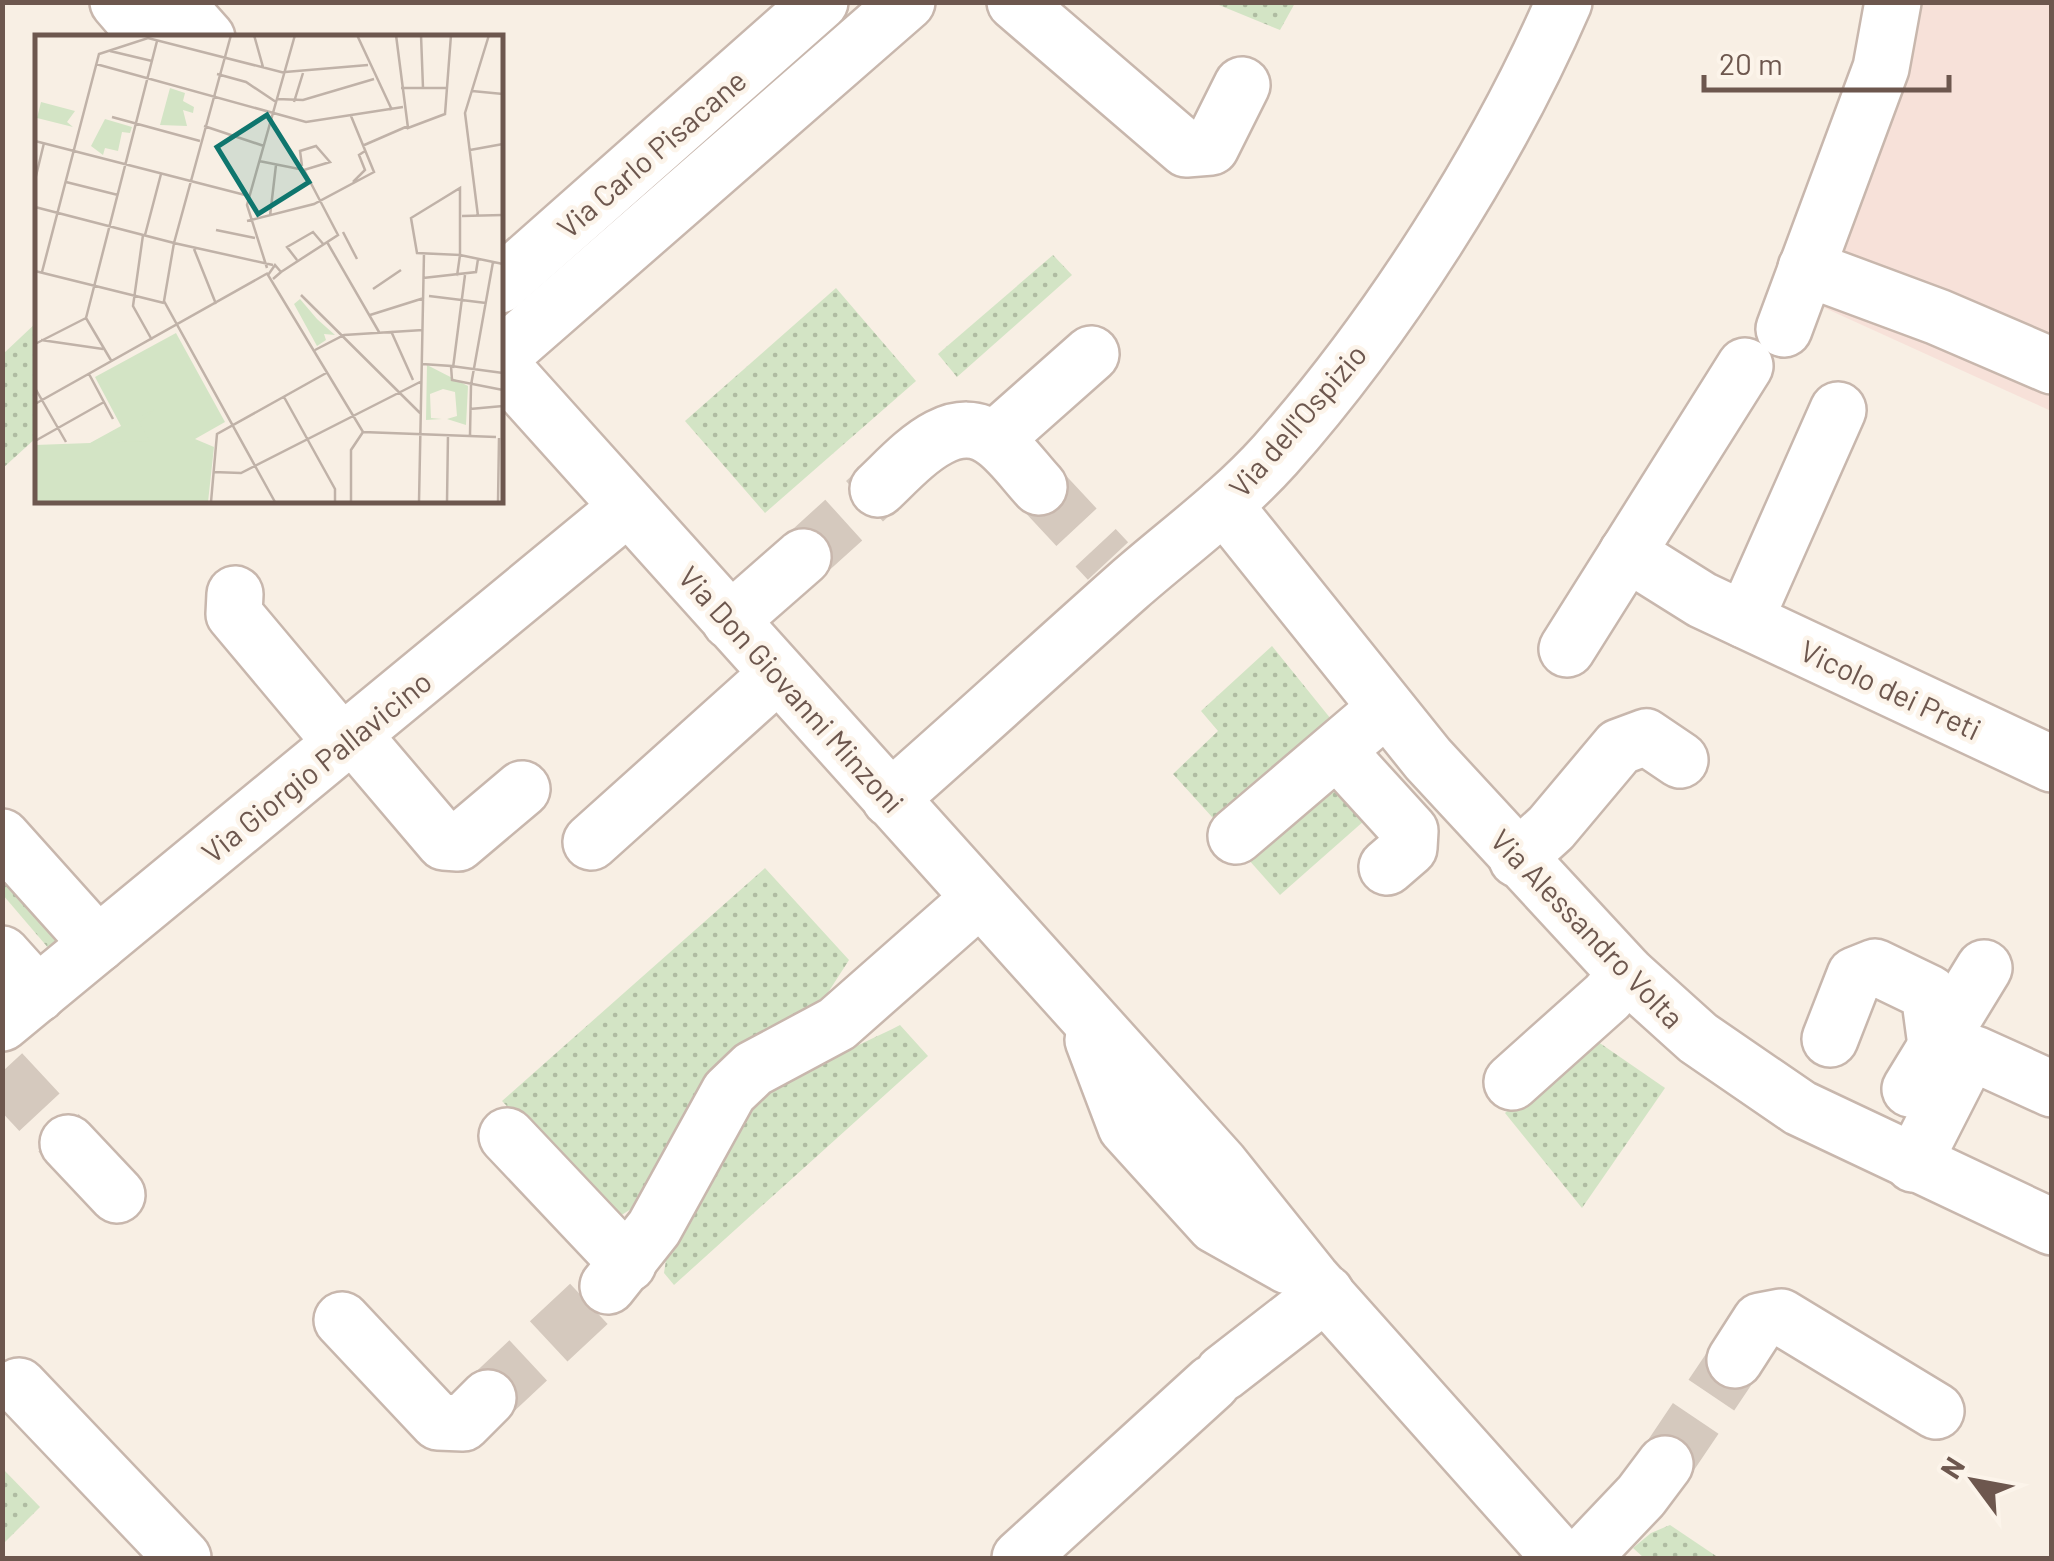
<svg xmlns="http://www.w3.org/2000/svg" width="2054" height="1561" font-family="Barlow,sans-serif">
	<style>
		.commercial { fill: #f7e1d9 }
		.garden { fill: url(#garden-dots) }
		.lines { fill: none; stroke-linecap: round; stroke-linejoin: round }
		.minor-tunnel { stroke: #d5c9be; stroke-width: 55; stroke-dasharray: 55 28; stroke-linecap: butt }
		.minor-casing { stroke: #c8b7ad; stroke-width: 60 }
		.minor { stroke: #fff; stroke-width: 55 }
		.labels { text-anchor: middle; dominant-baseline: central; stroke-width: 9; stroke-linejoin: round; paint-order: stroke }
		.street-label { font-size: 30px; fill: #6d574e; stroke: #fcf4ea }
		.inset-road { fill: none; stroke: #c0b2a8; stroke-width: 2.5 }
		.view { fill: #0f766e; fill-opacity: 0.15; stroke: #0f766e; stroke-width: 5 }
		.inset-edge { fill: none; stroke: #6d574e; stroke-width: 5 }
	</style>
	<defs>
		<pattern id="garden-dots" width="8" height="8" patternUnits="userSpaceOnUse" patternTransform="scale(2.5)"><rect width="8" height="8" fill="#d3e4c5"/><path d="M2 2h.1M6 6h.1" fill="none" stroke="#afbca2" stroke-width="1.8" stroke-linecap="round"/></pattern>
	</defs>
	<rect width="100%" height="100%" fill="#f8efe4"/>
	<path class="commercial" d="M2008,2L2051,5V411L1816,304L1907,3Z"/>
	<g class="garden">
		<path d="M1214,3H1295L1280,30Z"/>
		<path d="M1053,255L1072,275L957,377L938,354Z"/>
		<path d="M836,288L916,381L765,513L685,421Z"/>
		<path d="M37,322V437L3,468V354Z"/>
		<path d="M1272,646L1339,729L1222,828L1173,774L1218,731L1201,711Z"/>
		<path d="M1325,778L1373,813L1280,895L1240,850Z"/>
		<path d="M765,868L849,960L818,1008L717,1068L634,1207L617,1218L502,1101Z"/>
		<path d="M2,879L58,942L50,950L3,895Z"/>
		<path d="M900,1025L928,1056L674,1285L664,1273L666,1260L730,1131C767,1080 844,1054 900,1025Z"/>
		<path d="M1591,1037L1665,1088L1582,1208L1505,1113Z"/>
		<path d="M3,1469L40,1507L3,1544Z"/>
		<path d="M1670,1525L1719,1558H1644L1633,1548L1651,1533Z"/>
	</g>
	<g class="lines">
		<g class="minor-tunnel">
			<path d="M1039,487L1108,561"/>
			<path d="M803,557L878,489"/>
			<path d="M2,1072L68,1143"/>
			<path d="M488,1398L608,1286"/>
			<path d="M1665,1464L1735,1360"/>
		</g>
		<g class="minor-casing">
			<g id="minor">
				<path d="M118,2L149,38"/>
				<path d="M175,2L207,38"/>
				<path d="M1015,2L1186,149L1211,147L1242,85"/>
				<path d="M1806,268L1938,317L2052,366"/>
				<path d="M500,285L820,2"/>
				<path d="M1784,329L1881,68L1893,2"/>
				<path d="M500,357L907,2"/>
				<path d="M500,364L1220,1164L1312,1279L1561,1558"/>
				<path d="M995,439L1091,354"/>
				<path d="M878,489C908,461 952,407 996,441C1012,453 1025,472 1039,487"/>
				<path d="M1224,505L1428,759L1627,974L1698,1038L1800,1108L2052,1227"/>
				<path d="M1627,553L1702,600L2052,764"/>
				<path d="M235,594L234,614L343,744"/>
				<path d="M1745,620L1838,410"/>
				<path d="M730,621L803,557"/>
				<path d="M1567,649L1745,366"/>
				<path d="M353,735L444,842L458,843L522,789"/>
				<path d="M1338,752L1410,831L1409,848L1387,867"/>
				<path d="M890,799C970,729 1048,657 1128,586C1177,543 1231,504 1275,455C1387,329 1497,157 1564,2"/>
				<path d="M1236,836L1385,709"/>
				<path d="M2,837L98,944"/>
				<path d="M591,842L778,674"/>
				<path d="M1517,859L1551,828L1619,747L1646,737L1680,760"/>
				<path d="M2,954L38,994"/>
				<path d="M2,1023L628,507"/>
				<path d="M1830,1039L1855,975L1875,967L1929,993L1936,1045"/>
				<path d="M1093,1040L1126,1127L1215,1225L1288,1266"/>
				<path d="M1512,1082L1607,997L1627,974"/>
				<path d="M1910,1089L1984,968"/>
				<path d="M507,1136L628,1264"/>
				<path d="M68,1143L117,1195"/>
				<path d="M1913,1164L1967,1058L1975,1054L2052,1089"/>
				<path d="M608,1286L654,1228L729,1092L753,1069L837,1024L980,898"/>
				<path d="M342,1320L438,1422L463,1423L488,1398"/>
				<path d="M1735,1360L1760,1321L1781,1317L1936,1411"/>
				<path d="M1223,1373L1326,1293"/>
				<path d="M19,1386L183,1558"/>
				<path d="M1020,1558L1212,1383"/>
				<path d="M1582,1558L1641,1496L1665,1464"/>
			</g>
		</g>
		<use href="#minor" class="minor"/>
	</g>
	<g class="labels">
		<g class="street-label">
			<text transform="translate(651 153) rotate(-41)">Via Carlo Pisacane</text>
			<text transform="translate(1297 420) rotate(-49)">Via dell'Ospizio</text>
			<text transform="translate(792 689) rotate(48)">Via Don Giovanni Minzoni</text>
			<text transform="translate(1891 689) rotate(25)">Vicolo dei Preti</text>
			<text transform="translate(316 766) rotate(-39)">Via Giorgio Pallavicino</text>
			<text transform="translate(1588 928) rotate(46)">Via Alessandro Volta</text>
		</g>
	</g>
	<g transform="translate(35 35)">
		<rect width="468" height="468" fill="#f8efe4"/>
		<path d="M6,67L40,76L32,87L38,92L2,83Z" fill="#d3e4c5"/>
		<path d="M135,53L150,58L148,66L159,72L158,78L148,75L152,91L125,90ZM141,298L190,387L160,404L179,412L173,467H0V410L55,408L86,391L60,342ZM392,330L433,351L431,390L412,384L422,381L420,357L408,354L395,359L396,383L407,384L391,385Z" fill="#d3e4c5"/>
		<path d="M70,84L97,92L95,98L87,97L83,116L70,113L68,120L56,111ZM265,264L282,284L300,300L289,299L291,305L282,311L259,269ZM120,374L104,388L115,406L56,408Z" fill="#d3e4c5"/>
		<path class="inset-road" d="M196,0L139,208L238,230M219,0L228,32M322,0L357,75M361,0L373,93L410,79L416,0M386,0L388,53M75,16L117,26M61,29L271,87L368,72M250,37L333,30M182,39L211,47L241,67M366,53H411M437,56L468,59M242,64L268,65L339,44M259,67L268,38M77,82L165,106M169,91L229,111M0,106L214,161M327,111L373,91M435,115L468,109M224,126L269,135L295,127L281,111L265,116L267,131M0,145L9,108M31,147L83,160M318,147L330,135L324,120L330,116M425,153V220L382,218L376,183ZM0,172L139,208L129,266L240,467M235,181L241,130M427,181L468,180M443,181L430,78L454,0M212,186L279,169L339,137L316,81M181,195L220,203M308,197L322,224M108,200L98,271L117,305M110,200L126,139M292,207L344,297M159,214L181,269M262,225L252,212L278,197L289,210M232,233L212,170L260,0M0,236L129,268M7,237L64,19L113,3L250,38M246,237L303,200L269,135M422,241L425,220L468,229M388,243L441,237L443,224M238,244L246,237L240,230L233,240L328,397L461,402M338,254L366,235M266,260L386,379M394,261L451,268M335,280L389,263M356,296L378,345M6,305L68,314M0,309L51,283M280,315L309,300L388,295M77,327L51,283L122,6M387,329L416,331L417,345L468,355M416,331L468,338M418,333L430,240M54,339L78,384M0,353L31,407M249,362L300,454V467M0,369L233,238M435,374L468,371M435,400L436,350L458,227M0,406L69,367M178,437L206,438L387,346M176,467L182,399L293,337M316,467V415L328,397M384,467L389,218M412,467L413,399M463,467L464,403"/>
		<path class="view" d="M232,80L274,147L223,179L182,112Z"/>
		<rect width="468" height="468" class="inset-edge"/>
	</g>
	<rect width="2054" height="1561" fill="none" stroke="#6d574e" stroke-width="10"/>
	<g transform="translate(1974 1481) rotate(302)" stroke="#fcf4ea" stroke-width="8" paint-order="stroke">
	<path d="M0-8L18 38L0 25L-18 38Z" fill="#6d574e"/>
	<text y="-15" font-size="28" font-weight="bold" text-anchor="middle" fill="#6d574e">N</text>
	</g>
	<path d="M1704 75v15h245v-15" fill="none" stroke="#6d574e" stroke-width="5"/>
	<text x="1719" y="75" font-size="30" fill="#6d574e" stroke="#fcf4ea" stroke-width="8" paint-order="stroke">20 m</text>
</svg>
